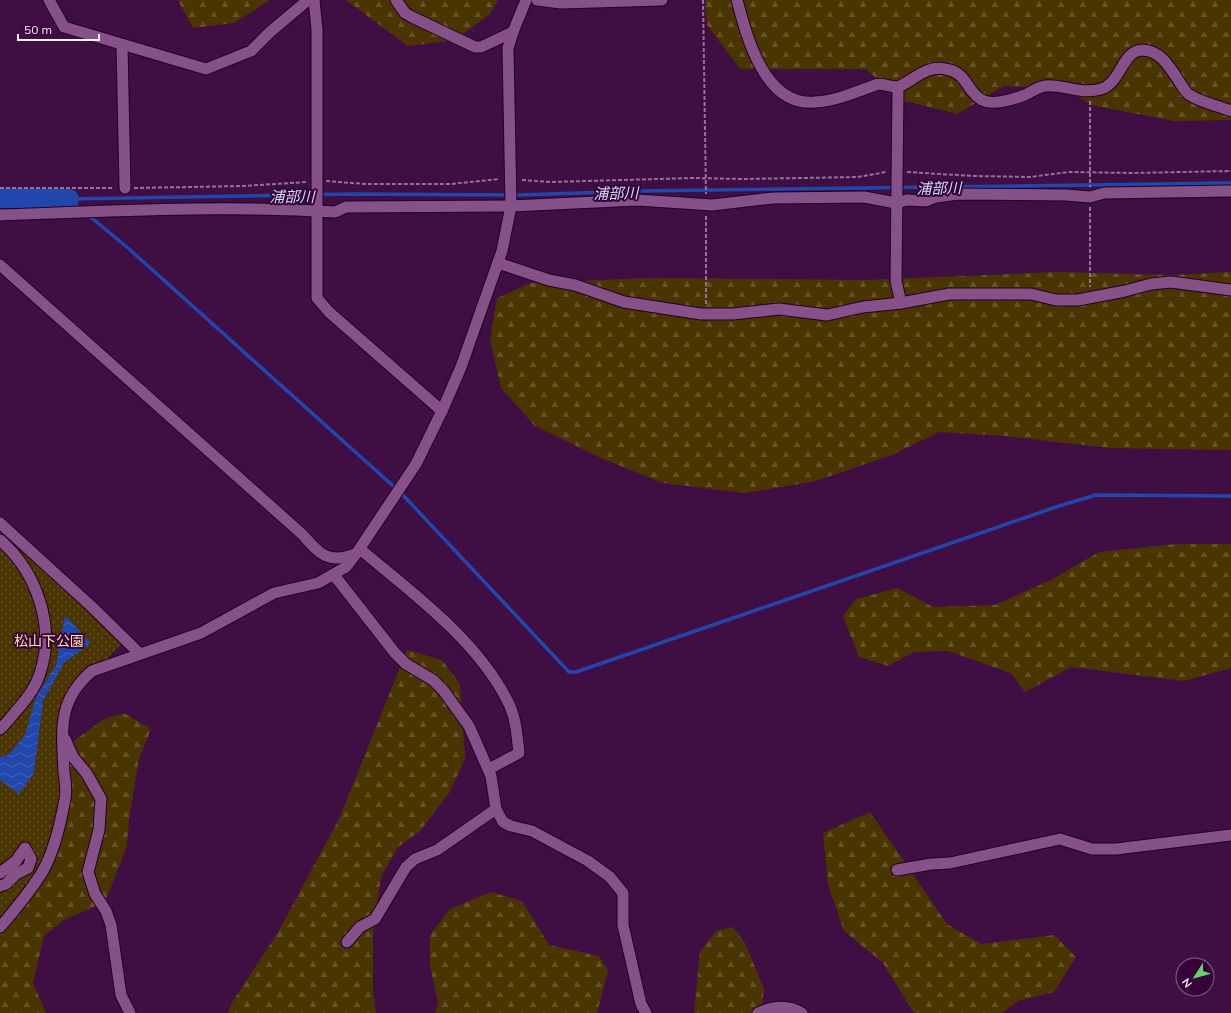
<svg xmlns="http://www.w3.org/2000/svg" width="1231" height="1013" font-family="Mulish,'Noto Sans JP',sans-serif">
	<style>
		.forest { fill: url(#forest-firs) }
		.park { fill: url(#park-dots) }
		.water { fill: url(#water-waves) }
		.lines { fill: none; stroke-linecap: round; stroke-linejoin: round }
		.stream { stroke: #2147ad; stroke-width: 3.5 }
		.river { stroke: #2147ad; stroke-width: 20 }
		.minor-casing { stroke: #210024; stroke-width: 13 }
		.path { stroke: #947496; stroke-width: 2; stroke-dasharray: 4 2; stroke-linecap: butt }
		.minor { stroke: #855188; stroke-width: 11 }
		.labels { text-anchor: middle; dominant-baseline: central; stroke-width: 4; stroke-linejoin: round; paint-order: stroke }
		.park-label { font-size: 14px; fill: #fce0a7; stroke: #350339 }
		.water-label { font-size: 15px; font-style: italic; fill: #d1def9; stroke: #350339 }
	</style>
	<defs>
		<pattern id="forest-firs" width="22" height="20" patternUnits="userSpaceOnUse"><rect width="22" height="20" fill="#4a3500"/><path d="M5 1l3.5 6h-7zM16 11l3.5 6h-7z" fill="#655326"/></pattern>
		<pattern id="park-dots" width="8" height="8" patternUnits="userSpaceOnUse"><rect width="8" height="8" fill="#4a3500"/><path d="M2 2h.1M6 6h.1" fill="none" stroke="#655326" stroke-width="1.8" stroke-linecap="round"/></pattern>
		<pattern id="water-waves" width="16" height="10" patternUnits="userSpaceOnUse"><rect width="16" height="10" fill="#2147ad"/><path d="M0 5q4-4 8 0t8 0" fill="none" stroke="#4262b9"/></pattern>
	</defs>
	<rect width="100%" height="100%" fill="#3f0f44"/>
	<g class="forest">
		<path d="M178,0H270L234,23L193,28Z"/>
		<path d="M346,0H498L490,14L455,40L408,46Z"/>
		<path d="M705,0H1231V120L1174,121L1091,105L1066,88L1004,86L957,114L905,101L865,69H740L707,25Z"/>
		<path d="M1059,272L1172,275L1231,272V450L1109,448L1006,436L939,432L892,455L816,481L745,493L663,483L601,458L535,426L501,388L490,339L497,298L531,283L649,278L867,280Z"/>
		<path d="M1176,544H1231V668L1184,681L1071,667L1025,692L1011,673L948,651L914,652L888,666L859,657L843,616L856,599L897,588L933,607L995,605L1051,580L1099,552Z"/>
		<path d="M407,650L442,660L460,684L465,759L449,793L420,831L398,847L381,877L373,930V990L376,1013H228L231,1004L277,934L340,817Z"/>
		<path d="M124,713L151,729L139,759L129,818L127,846L105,902L64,920L44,936L33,983L46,1013H0V914L64,748L104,719Z"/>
		<path d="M870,812L947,924L981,944L1054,935L1076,957L1054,992L1018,1001L1002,1013H914L883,963L844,931L828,884L823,833Z"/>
		<path d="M491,892L522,901L549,945L599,956L608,971L597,1013H435L438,1002L430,966V935L450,909Z"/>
		<path d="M733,927L745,943L764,989L761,1013H694L700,952L716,931Z"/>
	</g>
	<path class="park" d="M0,532L117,636L121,644L102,664L63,713C52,732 61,758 61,779C60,812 50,850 33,878C24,892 11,905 0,918Z"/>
	<path class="water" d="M65,615L91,643L64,663L43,701L34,773L19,794L0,780V757L9,754L25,735L36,697L56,665Z"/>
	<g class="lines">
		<g class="stream">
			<path d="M69,199L82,210"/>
			<path d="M69,199L352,194L519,195L640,191L1231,183"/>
			<path d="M88,215L128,248L401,493L569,672H576L1059,506L1096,495L1231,496"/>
		</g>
		<path class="river" d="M0,198L69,199"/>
		<g class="minor-casing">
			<g id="minor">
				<path d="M49,0L64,27L206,69L251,51L270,32L308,0"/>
				<path d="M314,0L317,29V298L329,312L442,411"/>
				<path d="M396,0L405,13L412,17L475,47H481L513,32"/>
				<path d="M537,0L561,3L662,0"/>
				<path d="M737,0C747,38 765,107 815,102C836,101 856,92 875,85C883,82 893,89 900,86C915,79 927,65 945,69C968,72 966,92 982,100C993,106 1014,99 1025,95C1032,92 1037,87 1045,86C1062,84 1081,95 1101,89C1121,83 1122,51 1142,50C1162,50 1172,71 1182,86C1184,89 1187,94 1190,95C1200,102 1219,106 1231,111"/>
				<path d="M122,45L125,188"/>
				<path d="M898,87L896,281L901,303"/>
				<path d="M0,215C111,211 224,205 335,212L346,207L511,206L638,200L712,205L773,198L864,197L896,203L907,200L926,201L936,197L958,194L1066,195L1090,197L1104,193L1231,191"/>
				<path d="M498,263L549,280L575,285L624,302L701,314H733L779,309L827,315L863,307L901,303L949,294H1031L1056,300H1078L1125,291L1151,284L1171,282L1231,290"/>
				<path d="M0,265L303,535C320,555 329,564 356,554"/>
				<path d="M0,523L91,606L140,654"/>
				<path d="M0,540C36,571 56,626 40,673C36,687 26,700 16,711C11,717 6,724 0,729"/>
				<path d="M360,549C411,592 476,639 507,700C516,716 517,735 519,753L489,769"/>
				<path d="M334,575L395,653L406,664L433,680L443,690L469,726L491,776L496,809L503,822L511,826L532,831L588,861L610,877L623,893V925L641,1004L646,1013"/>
				<path d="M65,739L73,757L87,774L101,799L99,830L88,872L95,894L106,911L111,925L121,995L130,1013"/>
				<path d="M897,870L931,864L950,863L1060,839L1092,849H1116L1231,835"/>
				<path d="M0,873L16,861L25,848L31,859L28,868L16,874L6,884L0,886"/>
				<path d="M0,927C15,910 29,893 41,874C53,855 61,821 65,799C67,790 65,780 64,772C62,730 57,701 92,671L201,633L274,593L318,583L346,567L356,554L416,464L442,411L461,367L502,251L511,206L508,48L513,32L526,0"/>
				<path d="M347,942L360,927L375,919L406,867L415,859L437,850L496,809"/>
				<path d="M758,1013C773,1006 788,1005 802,1013"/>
			</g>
		</g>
		<g class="path">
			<path d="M703,0L706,194"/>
			<path d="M1090,101V187"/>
			<path d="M907,172L974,176L1030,177L1069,172L1132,173L1231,171"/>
			<path d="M522,180L550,182L694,178L744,179L858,177L886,172"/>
			<path d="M326,181L365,184H451L499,179"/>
			<path d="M0,188H114"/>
			<path d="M134,188L244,186L306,182"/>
			<path d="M1090,207V287"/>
			<path d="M706,304V215"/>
		</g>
		<use href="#minor" class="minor"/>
	</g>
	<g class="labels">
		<g class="park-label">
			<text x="49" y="641">松山下公園</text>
		</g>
		<g class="water-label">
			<text transform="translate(939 188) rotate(-1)">浦部川</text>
			<text transform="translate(616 193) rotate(-1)">浦部川</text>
			<text x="292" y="196">浦部川</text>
		</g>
	</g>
	<g transform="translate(1195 977) rotate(234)"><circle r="19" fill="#350339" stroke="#856287"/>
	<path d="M0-3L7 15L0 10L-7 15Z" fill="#63d469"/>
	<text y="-6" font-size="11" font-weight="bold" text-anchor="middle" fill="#fcf0fc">N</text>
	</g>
	<path d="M18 34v6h81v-6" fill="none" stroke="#fcf0fc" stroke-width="2"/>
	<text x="24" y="34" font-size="12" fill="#fcf0fc" stroke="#350339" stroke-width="3" paint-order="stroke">50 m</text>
</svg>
